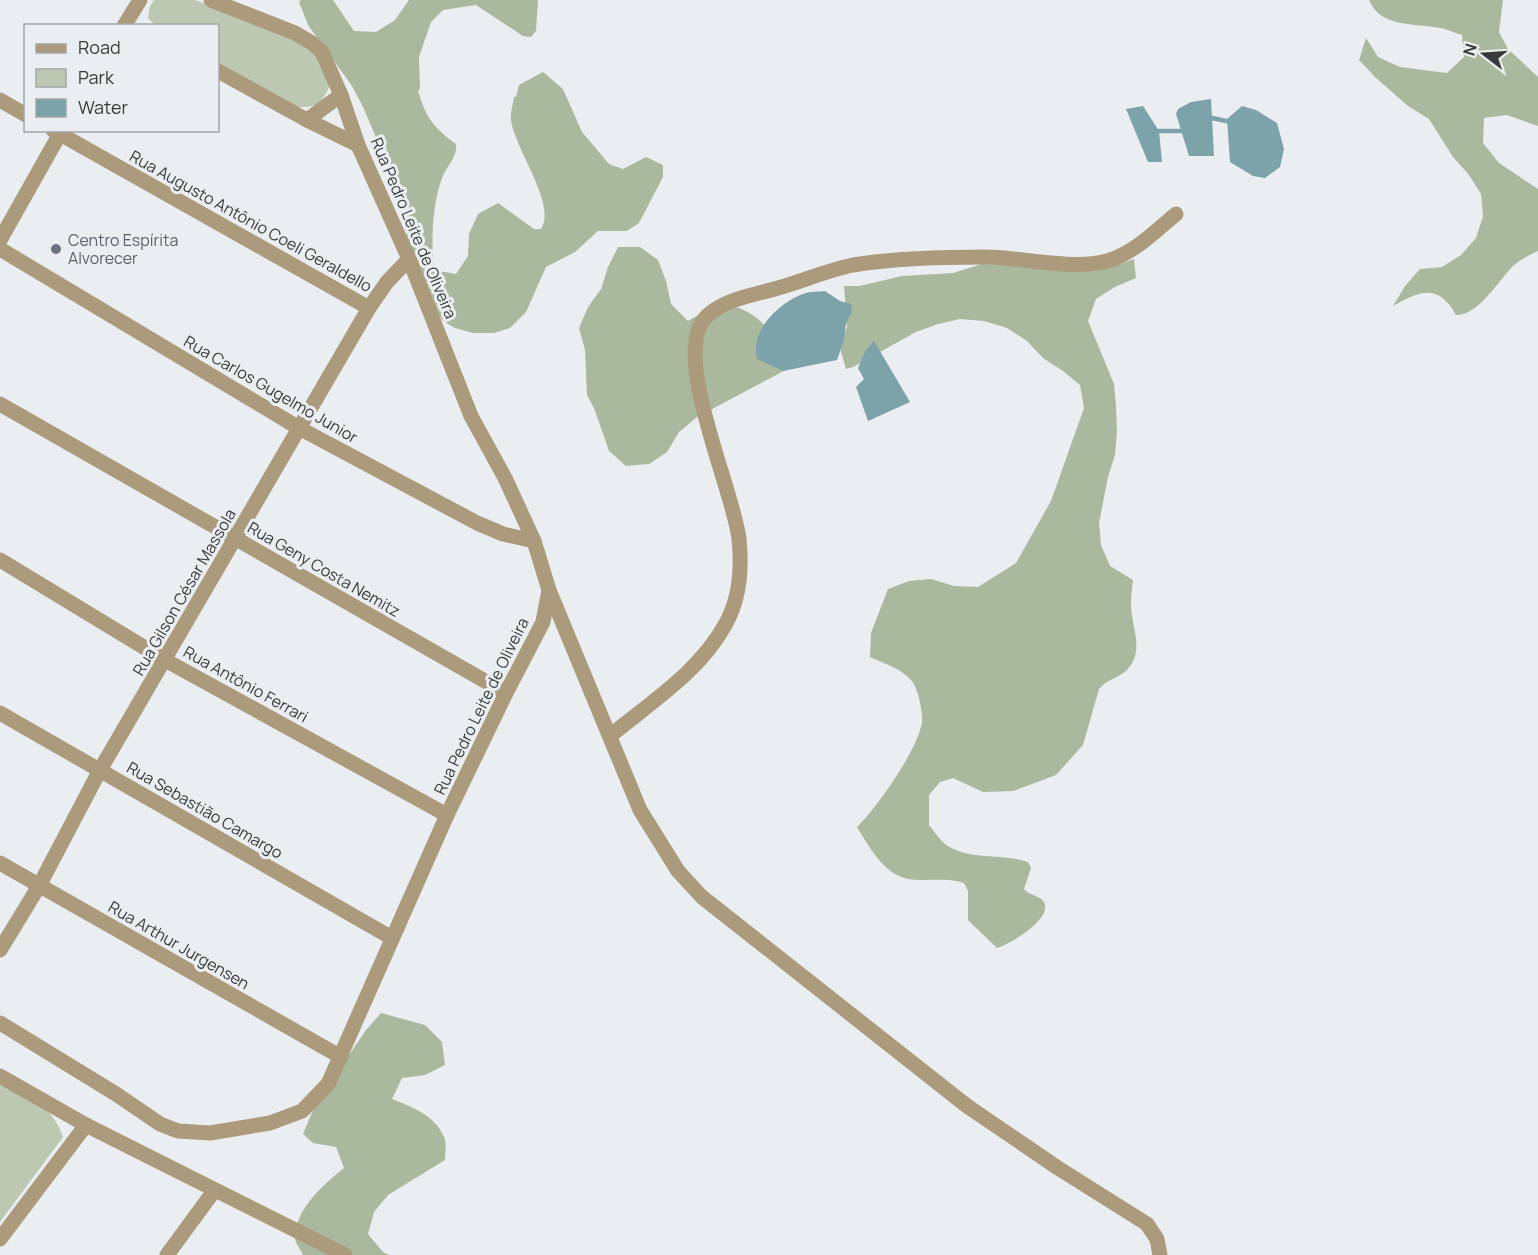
<svg xmlns="http://www.w3.org/2000/svg" width="1538" height="1255" font-family="Manrope,sans-serif">
	<style>
		.green { fill: #bcc8b1 }
		.forest { fill: #aab99d }
		.water { fill: #7ca2aa }
		.lines { fill: none; stroke-linecap: round; stroke-linejoin: round }
		.stream { stroke: #7ca2aa; stroke-width: 4.5 }
		.minor { stroke: #ac9a7c; stroke-width: 15 }
		.worship-dot { fill: #6b7280; stroke: #ebeef1; stroke-width: 2 }
		.labels { text-anchor: middle; dominant-baseline: central; stroke-width: 6; stroke-linejoin: round; paint-order: stroke }
		.street-label { font-size: 16px; fill: #393a3c; stroke: #ebeef1 }
		.worship-label { font-size: 16px; fill: #5b616d; stroke: #ebeef1; text-anchor: start }
	</style>
	<rect width="100%" height="100%" fill="#ebeef1"/>
	<g class="green">
		<path d="M154,0H195L278,30L320,56L330,85C322,103 318,108 297,107L218,63V26L155,25L148,18L150,6Z"/>
		<path d="M0,1081C28,1096 52,1105 63,1137L0,1222Z"/>
	</g>
	<g class="forest">
		<path d="M301,0H333L354,31L376,32L395,20L409,0H538L536,31L531,37L523,36L476,5L443,10L431,22L419,57L420,89L418,91C426,118 434,128 456,144C458,156 446,167 442,178C432,206 431,241 434,270L456,274L468,256L469,234L478,214L498,203L534,229H541C557,204 515,150 511,120C510,113 513,105 514,97H516L519,85L543,72L563,89L582,132L609,164L623,169L646,157L663,165V177L639,223L627,231H598L575,252L546,267L526,312L510,328L494,333H473L455,328L443,321L432,306L408,239L386,161L363,107L352,86L308,25L299,2Z"/>
		<path d="M1369,0H1503L1499,32L1508,49L1538,77V126L1507,115L1484,118L1483,143L1499,163L1538,189V251C1529,255 1520,260 1513,266C1499,280 1478,316 1456,315C1438,283 1420,291 1393,306L1405,286L1420,269L1442,267L1461,255L1476,238L1483,216L1481,194L1469,175L1453,157L1429,119L1408,106L1375,77L1359,60L1366,38L1378,57L1400,67L1447,73L1464,57L1462,35C1455,33 1447,29 1440,28C1415,23 1380,28 1369,0Z"/>
		<path d="M618,247H640L658,260L666,281L671,304L688,321C699,315 718,303 731,306C761,311 778,342 795,365L697,417L679,432L667,452L649,464L626,466L609,451L594,408L587,395L585,350L579,328L588,307L601,289L608,267Z"/>
		<path d="M1134,259L1136,278L1115,287L1096,299L1088,321L1114,384L1116,406L1117,431L1115,455L1108,477L1099,523L1101,545L1110,566L1133,580C1132,588 1131,596 1131,604C1131,627 1146,651 1126,671C1118,678 1107,679 1099,689L1083,745L1056,775L1013,791L983,792L953,778L940,782L929,795V825C934,831 939,839 945,844C968,861 1002,853 1028,862L1031,868L1024,889C1029,896 1040,895 1044,902C1053,919 1010,944 997,948L968,920V891L964,883C944,877 927,882 908,879C883,874 869,846 857,827C876,809 919,748 922,722C923,712 918,686 910,679C900,668 883,663 870,657L871,633L888,589L909,581L931,579L954,586L978,587L1016,563L1051,501L1084,408L1080,385L1063,371L1043,358L1027,341L1007,328L984,321L960,319L938,324L916,332L853,367L846,369L840,348L847,327L844,286H859L902,276L953,273L982,264L1068,268L1112,267Z"/>
		<path d="M381,1013L425,1025L442,1042L445,1065L425,1075L402,1078L392,1099C412,1107 435,1115 444,1137C447,1143 445,1153 445,1160L388,1195L374,1212L368,1234L383,1252L389,1255H303C301,1250 295,1243 295,1238C295,1209 323,1185 344,1168L336,1147L313,1143L303,1134L315,1105L366,1030Z"/>
	</g>
	<g class="water">
		<path d="M1211,99L1214,156H1189L1176,114L1178,109L1191,102Z"/>
		<path d="M1143,106L1159,131L1162,162H1148L1126,109Z"/>
		<path d="M1242,106L1256,110L1277,123L1284,149L1280,167L1265,178L1253,176L1230,162L1227,119Z"/>
		<path d="M825,291L840,301L852,304L851,313L846,324L844,340L837,360L783,371L757,359C749,331 780,301 806,293C811,291 819,292 825,291Z"/>
		<path d="M874,341L910,402L868,421L856,387L864,379L858,368L866,350Z"/>
	</g>
	<g class="lines">
		<g class="stream">
			<path d="M1212,118L1231,122"/>
			<path d="M1159,131H1187"/>
		</g>
		<g class="minor">
			<path d="M124,26L140,0"/>
			<path d="M218,71L307,120L358,145"/>
			<path d="M0,100L26,115"/>
			<path d="M307,120L341,95"/>
			<path d="M53,130L369,308"/>
			<path d="M0,240L62,130"/>
			<path d="M0,249L299,428L477,523L503,534L534,541"/>
			<path d="M0,404L506,693"/>
			<path d="M0,560L165,660L447,815"/>
			<path d="M549,590L640,810L678,871L702,897L967,1106L1058,1168L1147,1224L1157,1239L1160,1255"/>
			<path d="M0,713L392,938"/>
			<path d="M610,736C651,702 699,672 725,625C740,599 742,568 739,539C734,491 670,354 706,317C723,299 755,295 778,288C803,281 828,270 853,265C895,258 942,257 985,257C1023,257 1081,273 1116,258C1139,248 1157,230 1176,214"/>
			<path d="M0,863L341,1057"/>
			<path d="M0,950L39,886L100,770L369,308L387,282L409,259"/>
			<path d="M0,1023L116,1094L160,1124L178,1131L210,1133L270,1123L302,1111L328,1084L447,815L506,693L543,622L549,590L534,541L505,478L471,416L409,259L358,145L341,95L322,52L312,43L295,33L211,0"/>
			<path d="M0,1076L86,1125L345,1255"/>
			<path d="M0,1239L86,1125"/>
			<path d="M167,1255L214,1191"/>
		</g>
	</g>
	<circle class="worship-dot" cx="56" cy="249" r="6"/>
	<g class="labels">
		<g class="street-label">
			<text transform="translate(251 221) rotate(29)">Rua Augusto Antônio Coeli Geraldello</text>
			<text transform="translate(414 228) rotate(67)">Rua Pedro Leite de Oliveira</text>
			<text transform="translate(271 389) rotate(30)">Rua Carlos Gugelmo Junior</text>
			<text transform="translate(324 569) rotate(30)">Rua Geny Costa Nemitz</text>
			<text transform="translate(184 592) rotate(-60)">Rua Gilson César Massola</text>
			<text transform="translate(246 684) rotate(29)">Rua Antônio Ferrari</text>
			<text transform="translate(481 706) rotate(-64)">Rua Pedro Leite de Oliveira</text>
			<text transform="translate(205 810) rotate(30)">Rua Sebastião Camargo</text>
			<text transform="translate(179 945) rotate(30)">Rua Arthur Jurgensen</text>
		</g>
		<g class="worship-label">
			<text x="68" y="240">Centro Espírita<tspan x="68" dy="18">Alvorecer</tspan></text>
		</g>
	</g>
	<rect x="24" y="24" width="195" height="108" fill="#ebeef1" stroke="#a4a6a9" stroke-width="1.5"/>
	<rect x="36" y="44" width="30" height="9" fill="#ac9a7c" stroke="#a4a6a9" stroke-width="1.5"/>
	<text x="78" y="54" font-size="18" fill="#393a3c">Road</text>
	<rect x="36" y="69" width="30" height="18" fill="#bcc8b1" stroke="#a4a6a9" stroke-width="1.5"/>
	<text x="78" y="84" font-size="18" fill="#393a3c">Park</text>
	<rect x="36" y="99" width="30" height="18" fill="#7ca2aa" stroke="#a4a6a9" stroke-width="1.5"/>
	<text x="78" y="114" font-size="18" fill="#393a3c">Water</text>
	<g transform="translate(1484 54) rotate(287)" stroke="#ebeef1" stroke-width="4.5" paint-order="stroke">
	<path d="M0-4.5L10 22L0 15L-10 22Z" fill="#393a3c"/>
	<text y="-9" font-size="16" font-weight="bold" text-anchor="middle" fill="#393a3c">N</text>
	</g>
</svg>
